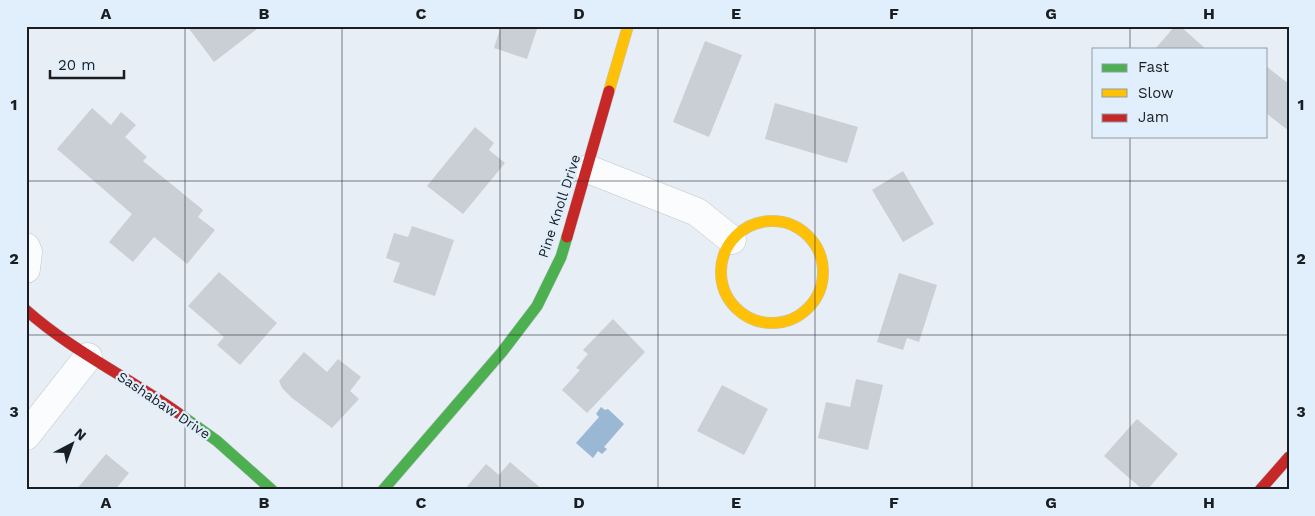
<svg xmlns="http://www.w3.org/2000/svg" width="1315" height="516" font-family="'Work Sans',sans-serif">
	<style>
		.water { fill: #9ab7d4 }
		.building { fill: #c9cfd5 }
		.lines { fill: none; stroke-linecap: round; stroke-linejoin: round }
		.street-casing { stroke: #c1c6cc; stroke-width: 29 }
		.fast-casing { stroke: #c1c6cc; stroke-width: 12 }
		.slow-casing { stroke: #c1c6cc; stroke-width: 12 }
		.jam-casing { stroke: #c1c6cc; stroke-width: 12 }
		.street { stroke: #fbfcfe; stroke-width: 28 }
		.fast { stroke: #4caf50; stroke-width: 11 }
		.slow { stroke: #ffc107; stroke-width: 11 }
		.jam { stroke: #c62828; stroke-width: 11 }
		.grid { fill: none; stroke: #191e23; stroke-width: 1; stroke-opacity: 0.55 }
		.labels { text-anchor: middle; dominant-baseline: central; stroke-width: 4.5; stroke-linejoin: round; paint-order: stroke }
		.street-label { font-size: 14px; fill: #191e23; stroke: #e1eefb }
		.neatline { fill: none; stroke: #191e23; stroke-width: 2 }
		.grid-label { font-size: 16px; text-anchor: middle; font-weight: bold; fill: #191e23 }
	</style>
	<rect width="100%" height="100%" fill="#e7eef5"/>
	<path class="water" d="M601,407L605,410L608,409L624,424L604,447L607,449L602,454L598,451L593,458L576,443L599,417L596,414Z"/>
	<g class="building">
		<path d="M187,26H261L214,62Z"/>
		<path d="M501,26H538L527,59L494,48Z"/>
		<path d="M1175,26H1180L1206,49H1155Z"/>
		<path d="M705,41L742,55L709,137L673,122Z"/>
		<path d="M1266,66L1289,84V131L1266,113Z"/>
		<path d="M775,103L858,127L847,163L765,139Z"/>
		<path d="M92,108L111,125L121,112L136,125L125,137L147,157L143,161L203,210L198,217L215,230L187,264L154,237L133,262L109,242L132,214L57,149Z"/>
		<path d="M475,127L494,143L489,150L505,163L463,214L427,186Z"/>
		<path d="M903,171L934,224L903,242L872,190Z"/>
		<path d="M412,226L454,240L435,296L393,282L400,263L386,258L394,233L408,237Z"/>
		<path d="M219,272L277,323L240,365L217,345L224,337L188,306Z"/>
		<path d="M899,273L937,285L919,342L907,338L903,350L877,342Z"/>
		<path d="M613,319L645,352L587,413L562,390L580,370L576,368L588,354L583,350Z"/>
		<path d="M304,352L327,372L338,359L361,377L350,391L359,399L332,428L292,398L282,388L279,381Z"/>
		<path d="M856,379L883,385L868,450L818,438L826,402L850,407Z"/>
		<path d="M722,385L768,409L744,455L697,431Z"/>
		<path d="M1137,419L1178,454L1147,490H1143L1104,456Z"/>
		<path d="M106,454L129,473L115,490H76Z"/>
		<path d="M510,462L543,490H464L486,464L499,475Z"/>
	</g>
	<g class="lines">
		<g class="street-casing">
			<g id="street">
				<path d="M588,169L697,212L732,240"/>
				<path d="M26,247L28,252L26,269"/>
				<path d="M26,436L88,357"/>
			</g>
		</g>
		<g class="fast-casing">
			<g id="fast">
				<path d="M178,413L217,441L272,490"/>
				<path d="M383,490L502,352L537,306L561,257L567,237"/>
			</g>
		</g>
		<g class="slow-casing">
			<g id="slow">
				<path d="M609,91L628,26"/>
				<circle cx="772" cy="272" r="51"/>
			</g>
		</g>
		<g class="jam-casing">
			<g id="jam">
				<path d="M567,237L609,91"/>
				<path d="M26,310C72,351 128,377 178,413"/>
				<path d="M1260,490L1289,457"/>
			</g>
		</g>
		<use href="#street" class="street"/>
		<use href="#fast" class="fast"/>
		<use href="#slow" class="slow"/>
		<use href="#jam" class="jam"/>
	</g>
	<path class="grid" d="M185,26V490M342,26V490M500,26V490M658,26V490M815,26V490M972,26V490M1130,26V49M1130,136V490M26,181H1289M26,335H1289"/>
	<g class="labels">
		<g class="street-label">
			<text transform="translate(559 206) rotate(-72)">Pine Knoll Drive</text>
			<text transform="translate(164 405) rotate(34)">Sashabaw Drive</text>
		</g>
	</g>
	<rect width="1315" height="516" fill="none" stroke="#e1eefb" stroke-width="55"/>
	<rect x="1092" y="48" width="175" height="90" fill="#e1eefb" stroke="#919ba5"/>
	<rect x="1102" y="64" width="25" height="8" fill="#4caf50" stroke="#919ba5"/>
	<text x="1138" y="72" font-size="15" fill="#191e23">Fast</text>
	<rect x="1102" y="89" width="25" height="8" fill="#ffc107" stroke="#919ba5"/>
	<text x="1138" y="98" font-size="15" fill="#191e23">Slow</text>
	<rect x="1102" y="114" width="25" height="8" fill="#c62828" stroke="#919ba5"/>
	<text x="1138" y="122" font-size="15" fill="#191e23">Jam</text>
	<g transform="translate(72 444) rotate(41)" stroke="#e1eefb" stroke-width="4" paint-order="stroke">
	<path d="M0-4L9 19L0 12L-9 19Z" fill="#191e23"/>
	<text y="-8" font-size="14" font-weight="bold" text-anchor="middle" fill="#191e23">N</text>
	</g>
	<path d="M50 70v8h74v-8" fill="none" stroke="#191e23" stroke-width="2.5"/>
	<text x="58" y="70" font-size="15" fill="#191e23" stroke="#e1eefb" stroke-width="4" paint-order="stroke">20 m</text>
	<rect x="28" y="28" width="1260" height="460" class="neatline"/>
	<g class="grid-label">
		<text x="106" y="19">A</text>
		<text x="264" y="19">B</text>
		<text x="421" y="19">C</text>
		<text x="579" y="19">D</text>
		<text x="736" y="19">E</text>
		<text x="894" y="19">F</text>
		<text x="1051" y="19">G</text>
		<text x="1209" y="19">H</text>
		<text x="14" y="110">1</text>
		<text x="1301" y="110">1</text>
		<text x="14" y="264">2</text>
		<text x="1301" y="264">2</text>
		<text x="14" y="417">3</text>
		<text x="1301" y="417">3</text>
		<text x="106" y="508">A</text>
		<text x="264" y="508">B</text>
		<text x="421" y="508">C</text>
		<text x="579" y="508">D</text>
		<text x="736" y="508">E</text>
		<text x="894" y="508">F</text>
		<text x="1051" y="508">G</text>
		<text x="1209" y="508">H</text>
	</g>
</svg>
